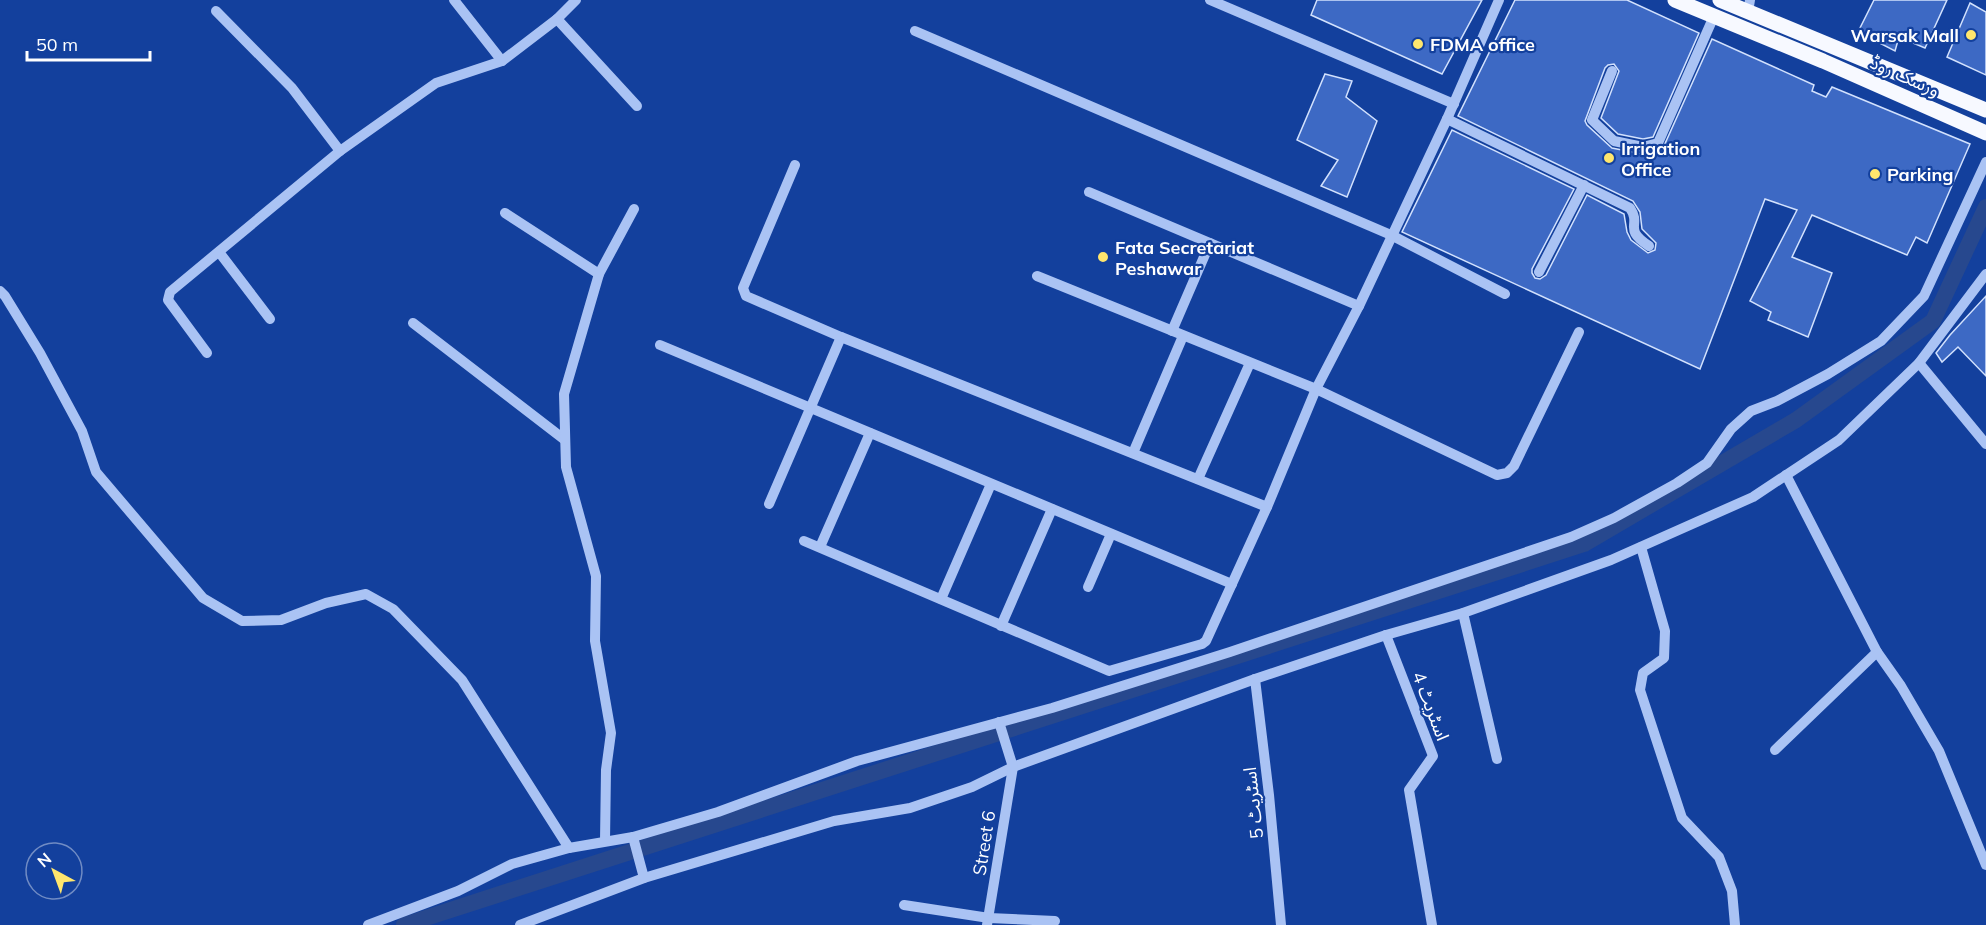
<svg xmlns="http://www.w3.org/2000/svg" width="1986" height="925" font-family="Mulish,'Noto Sans Arabic',sans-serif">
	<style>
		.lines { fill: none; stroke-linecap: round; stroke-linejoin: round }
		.canal { stroke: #27488e; stroke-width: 16 }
		.building { fill: #3d69c4; stroke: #d2e1fd; stroke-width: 1.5 }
		.minor { stroke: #aac3f4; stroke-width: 10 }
		.major { stroke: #f7f9ff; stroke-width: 15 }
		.poi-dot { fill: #ffe66d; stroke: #13409d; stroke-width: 2 }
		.labels { text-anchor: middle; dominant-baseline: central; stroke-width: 4.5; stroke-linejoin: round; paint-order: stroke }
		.poi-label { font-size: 18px; font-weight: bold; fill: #fff; stroke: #13409d; text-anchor: start }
		.street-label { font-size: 18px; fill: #fff; stroke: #13409d }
	</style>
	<rect width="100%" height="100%" fill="#13409d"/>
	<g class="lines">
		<path class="canal" d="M404,925L1584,544L1796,420L1933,321L1986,207"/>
	</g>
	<g class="building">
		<path d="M1317,0H1482L1442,74L1311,15Z"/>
		<path d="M1515,0H1627L1699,33L1653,137L1643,139L1618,134L1601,118L1619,71L1614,64L1608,65L1605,68L1585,121L1587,125L1612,148L1642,154L1663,148L1712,39L1814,85L1812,91L1826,97L1832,87L1970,144L1927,243L1916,237L1907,255L1812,215L1792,257L1832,273L1808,337L1768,320L1771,312L1750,301L1797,210L1765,199L1700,369L1402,232L1452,130L1574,189L1532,269V273L1535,278L1540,279L1546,275L1587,195L1624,214L1627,232L1631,240L1648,253L1655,250L1656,243L1642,229L1640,212L1633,201L1458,116Z"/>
		<path d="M1874,0H1947L1925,48L1899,37L1895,51L1858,32Z"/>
		<path d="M1970,3L1986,12V75L1947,57Z"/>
		<path d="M1325,74L1352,81L1346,97L1377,121L1347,197L1321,186L1338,160L1297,140Z"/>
		<path d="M1986,296V376L1958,347L1942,362L1936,353L1950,335Z"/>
	</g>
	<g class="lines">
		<g class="minor">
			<path d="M454,0L502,61"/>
			<path d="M1210,0L1454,104"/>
			<path d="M216,11L292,88L340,151"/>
			<path d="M1748,12L1750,0"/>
			<path d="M557,19L637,106"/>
			<path d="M915,31L1391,235L1505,294"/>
			<path d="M1612,71L1592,120L1614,141L1643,147L1658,143L1714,16"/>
			<path d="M1447,119L1630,208C1642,226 1622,228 1649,246"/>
			<path d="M795,165L743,288L746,296L841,337L1267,507"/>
			<path d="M1089,192L1359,306"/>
			<path d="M505,213L599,274"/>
			<path d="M219,252L270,319"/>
			<path d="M1539,272L1584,185"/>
			<path d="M1037,276L1316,389L1497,475L1507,473L1514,466L1579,332"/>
			<path d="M0,291L5,296L40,353L82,431L96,472L203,598L242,621L281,620L326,603L366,594L393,609L462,680L569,848"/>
			<path d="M413,323L565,440"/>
			<path d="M1172,331L1210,243"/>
			<path d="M660,345L1232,584"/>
			<path d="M207,353L168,300L170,292L340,151L436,83L502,61L557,19L576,0"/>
			<path d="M1919,363L1986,444"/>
			<path d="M1133,453L1183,336"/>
			<path d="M1786,475L1877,652L1901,686L1939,751L1986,865"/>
			<path d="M1198,479L1250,363"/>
			<path d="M769,504L841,337"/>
			<path d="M804,541L1109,671L1202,644L1206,641L1267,507L1316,389L1359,306L1447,119L1499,0"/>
			<path d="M820,547L870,433"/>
			<path d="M1641,547L1665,631L1664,658L1643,673L1640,690L1682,818L1719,857L1732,891L1735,925"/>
			<path d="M1088,587L1111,534"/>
			<path d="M941,599L991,484"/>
			<path d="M1463,613L1497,759"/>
			<path d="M1001,626L1052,509"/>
			<path d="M1386,635L1433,756L1409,790L1432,925"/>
			<path d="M1255,679L1269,795L1281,925"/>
			<path d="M1775,750L1877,652"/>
			<path d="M633,837L644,878"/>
			<path d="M605,841L606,770L611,733L595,641L596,576L566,467L564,394L599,274L634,209"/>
			<path d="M904,905L989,918L1055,921"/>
			<path d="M368,925L458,891L512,864L569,848L633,837L718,812L857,761L1052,708L1230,652L1571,537L1614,518L1677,483L1707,463L1731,429L1751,411L1777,401L1828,374L1881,341L1924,296L1986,162"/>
			<path d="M520,925L644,878L834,821L910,808L972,787L1013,767L1255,679L1386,635L1463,613L1611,560L1753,497L1839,440L1919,363L1986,274"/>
			<path d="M987,925L1013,767L999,722"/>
		</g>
		<g class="major">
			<path d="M1675,0L1823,61L1986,133"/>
			<path d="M1720,0L1986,110"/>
		</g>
	</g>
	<g class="poi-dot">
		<circle cx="1971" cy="35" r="6"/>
		<circle cx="1418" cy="44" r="6"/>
		<circle cx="1609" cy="158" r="6"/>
		<circle cx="1875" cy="174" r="6"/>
		<circle cx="1103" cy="257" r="6"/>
	</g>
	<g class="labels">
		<g class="poi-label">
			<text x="1959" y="35" text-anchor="end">Warsak Mall</text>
			<text x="1430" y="44">FDMA office</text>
			<text x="1621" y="148">Irrigation<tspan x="1621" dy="21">Office</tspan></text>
			<text x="1887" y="174">Parking</text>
			<text x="1115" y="247">Fata Secretariat<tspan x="1115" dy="21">Peshawar</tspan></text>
		</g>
		<g class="street-label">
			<text transform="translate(1905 76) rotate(24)">ورسک روڈ</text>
			<text transform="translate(1431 706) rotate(69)">اسٹریٹ 4</text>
			<text transform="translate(1253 803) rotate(-96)">اسٹریٹ 5</text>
			<text transform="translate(984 843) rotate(-81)">Street 6</text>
		</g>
	</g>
	<g transform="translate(54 871) rotate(319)"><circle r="28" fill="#13409d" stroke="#718cc4" stroke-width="1.5"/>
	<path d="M0-4.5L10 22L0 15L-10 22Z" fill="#ffe66d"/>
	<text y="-9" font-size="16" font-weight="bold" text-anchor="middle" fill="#ffffff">N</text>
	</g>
	<path d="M27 51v9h123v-9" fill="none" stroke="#ffffff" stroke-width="3"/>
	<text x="36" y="51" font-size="18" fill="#ffffff" stroke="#13409d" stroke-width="4.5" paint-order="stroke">50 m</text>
</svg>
